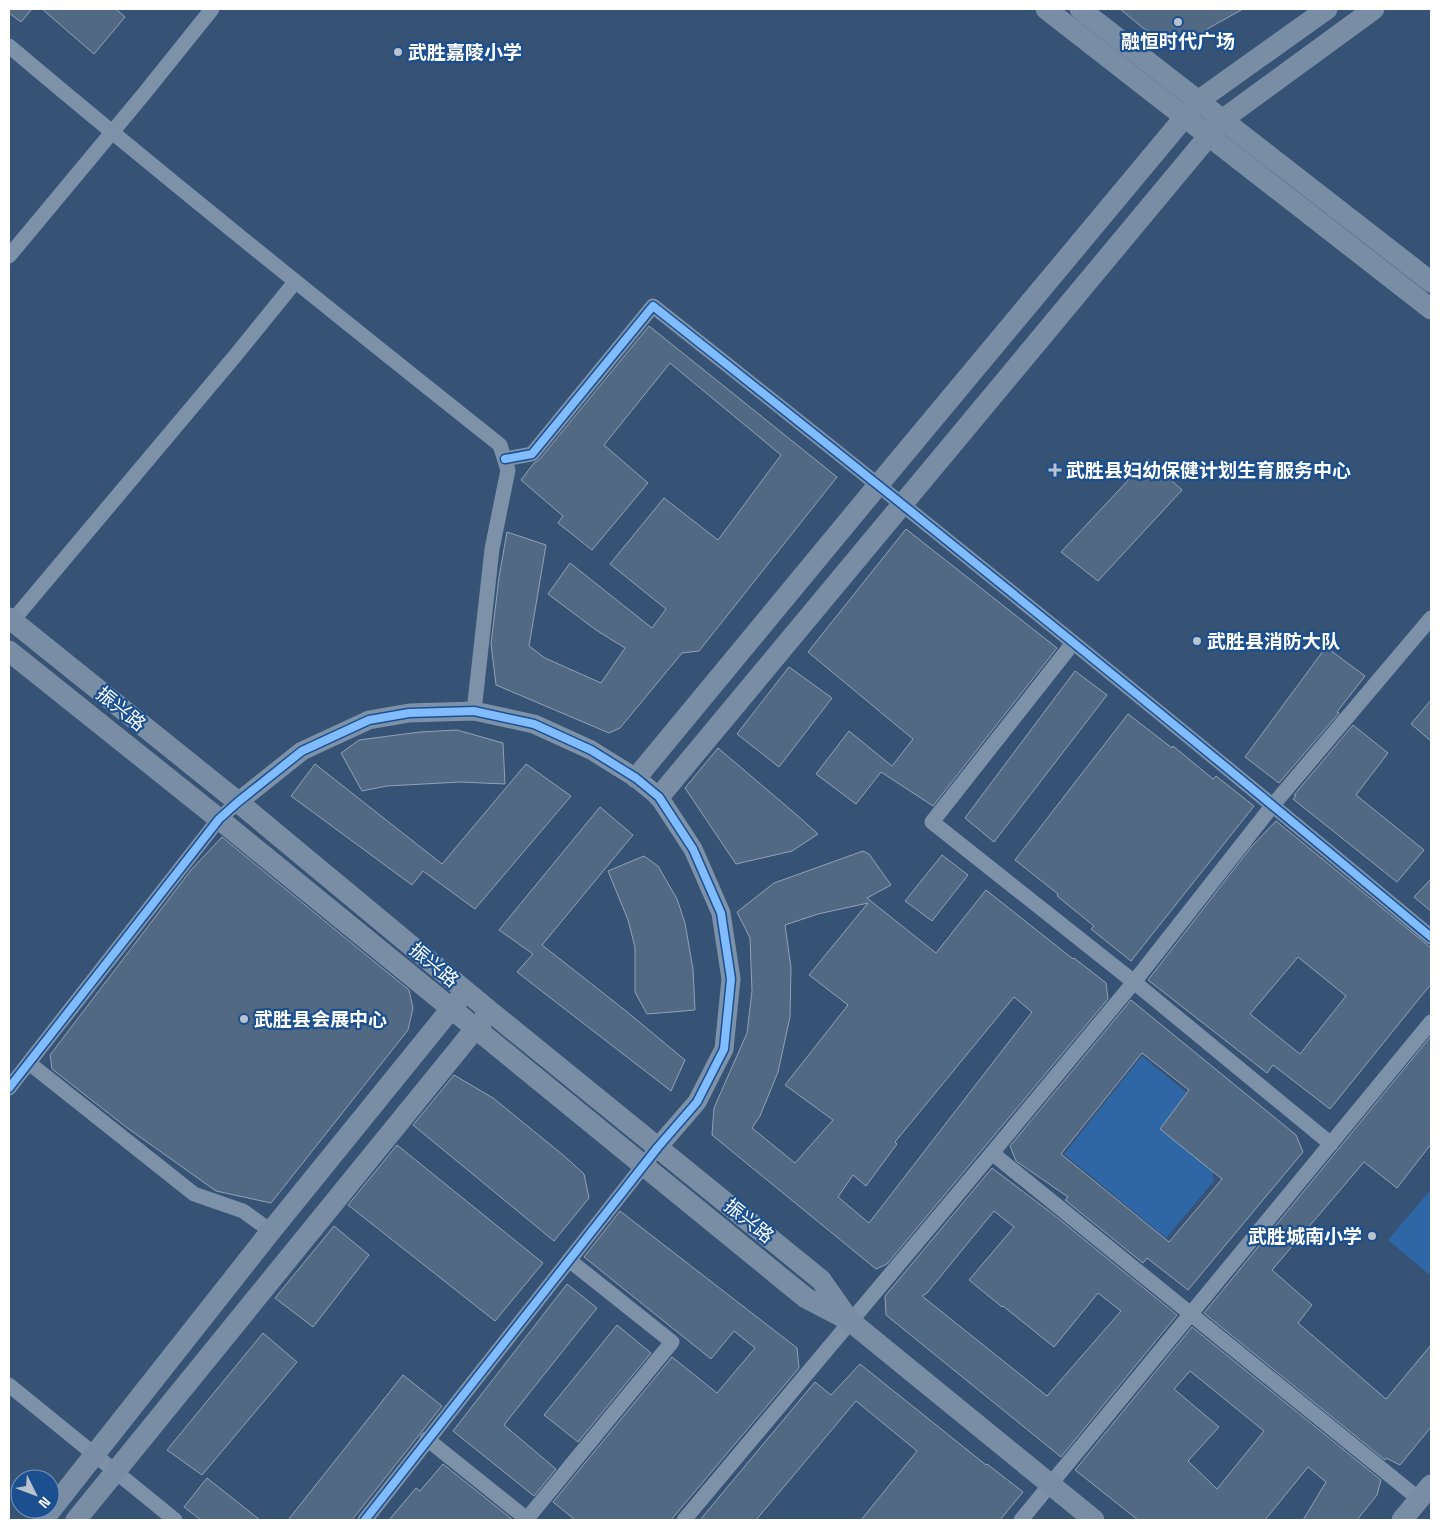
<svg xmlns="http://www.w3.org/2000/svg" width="1440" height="1529" font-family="'Space Grotesk','Noto Sans SC',sans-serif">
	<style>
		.green { fill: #2f66a5 }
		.building { fill: #526984; stroke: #92a2b6; fill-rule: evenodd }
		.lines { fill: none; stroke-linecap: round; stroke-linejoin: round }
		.minor { stroke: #7d92a8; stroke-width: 15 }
		.tertiary { stroke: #7d92a8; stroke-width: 19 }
		.secondary { stroke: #798da4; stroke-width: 21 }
		.cycleway-casing { stroke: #1b4f8f; stroke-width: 11 }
		.cycleway { stroke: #80bcff; stroke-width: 8 }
		.poi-dot { fill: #b9c2ce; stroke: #1b4f8f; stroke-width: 2 }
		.labels { text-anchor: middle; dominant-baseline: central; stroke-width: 4.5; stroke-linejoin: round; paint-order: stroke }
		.poi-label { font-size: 19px; font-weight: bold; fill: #fff; stroke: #1b4f8f; text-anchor: start }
		.street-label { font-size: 19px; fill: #fff; stroke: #1b4f8f }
	</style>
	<rect width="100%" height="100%" fill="#365274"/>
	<g class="green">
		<path d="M1142,1056L1239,1135L1212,1169L1214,1181L1166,1238L1064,1154Z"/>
		<path d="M1431,1189V1276L1388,1240Z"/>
	</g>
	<g class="building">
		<path d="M9,9H32L21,22L9,13Z"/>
		<path d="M42,9H116L125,17L94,54Z"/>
		<path d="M1120,9H1243L1209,28L1189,42L1169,43L1143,28Z"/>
		<path d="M649,326L837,477L699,651L682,653L620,728L609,733L496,685L491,644L499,577L507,532L546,545L529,646L545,658L601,683L625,648L596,630L548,594L570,563L652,628L666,609L610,564L664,498L718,540L781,455L670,363L604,445L648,483L592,550L558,523L563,516L521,480L534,463L539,460Z"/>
		<path d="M1148,459L1182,490L1098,581L1061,552Z"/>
		<path d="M906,529L1057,648L933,806L881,772L856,804L816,774L849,731L892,766L913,739L808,652Z"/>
		<path d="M1326,647L1365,676L1337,712L1339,713L1279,783L1245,757Z"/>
		<path d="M789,667L832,698L779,767L737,734Z"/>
		<path d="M1075,671L1107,695L994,842L965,818Z"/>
		<path d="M1431,700V741L1411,724Z"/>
		<path d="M1128,714L1172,748L1173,746L1213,779L1216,776L1254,806L1131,961L1091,929L1094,926L1057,896L1058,894L1015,860Z"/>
		<path d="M1353,725L1388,753L1356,795L1424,850L1397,882L1293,799L1296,796L1294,795Z"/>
		<path d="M457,730L503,743L505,784L460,782L387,786L362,791L341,753L359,740L420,732Z"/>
		<path d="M718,748L798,816L818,834L792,851L736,864L685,788Z"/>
		<path d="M315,764L442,864L526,764L571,796L475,909L423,871L412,885L291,796Z"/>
		<path d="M600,807L633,835L542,945L626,1011L685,1060L671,1091L517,972L533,954L499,930Z"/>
		<path d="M1276,821L1431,948V984L1330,1109L1273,1065L1267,1073L1148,980L1252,846ZM1298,957L1346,996L1300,1054L1250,1014Z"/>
		<path d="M222,837L409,990L413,1008L408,1030L271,1203L216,1191L126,1127L52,1069L50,1055L191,870Z"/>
		<path d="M863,851L869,854L891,885L867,898L936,953L986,890L1073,959L1074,958L1106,983L1108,999L887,1264L876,1269L712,1135L714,1108L747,1033L752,991L750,938L737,912L774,883ZM868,903L809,975L848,1005L785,1085L833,1120L795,1163L752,1128L760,1116L778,1072L790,1017L791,968L785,925L818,914ZM1014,997L1032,1012L869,1223L838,1197L853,1175L866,1186L897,1144L895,1142Z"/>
		<path d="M942,855L968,875L932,921L905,901Z"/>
		<path d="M644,856L658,866L677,899L685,923L693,969L695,1010L647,1014L635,992V947L628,920L608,871Z"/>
		<path d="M1431,879V911L1414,897Z"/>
		<path d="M1131,1000L1296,1135L1303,1152L1188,1290L1147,1258L1143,1263L1065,1200L1068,1197L1016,1161L1010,1146ZM1142,1053L1189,1090L1160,1129L1222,1179L1169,1242L1061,1154Z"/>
		<path d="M1431,1036V1144L1397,1188L1364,1162L1272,1270L1312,1305L1298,1323L1386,1399L1431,1345V1427L1400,1465L1386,1458L1385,1460L1204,1313Z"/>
		<path d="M454,1075L493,1098L563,1155L584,1174L589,1198L554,1241L413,1125Z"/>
		<path d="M397,1145L543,1263L495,1321L348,1205Z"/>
		<path d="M992,1168L1054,1215L1177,1315L1061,1457L886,1315L885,1296ZM994,1211L1014,1227L969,1280L1002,1307L1003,1306L1054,1347L1098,1293L1121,1311L1047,1396L922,1296L927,1293Z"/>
		<path d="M620,1211L797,1348L799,1368L671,1520H575L553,1502L672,1357L717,1393L755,1348L734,1331L711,1359L584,1257Z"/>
		<path d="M334,1226L369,1255L313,1327L275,1298Z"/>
		<path d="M567,1284L597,1308L504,1425L556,1469L534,1496L453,1431Z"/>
		<path d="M617,1325L651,1353L578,1442L544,1415Z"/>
		<path d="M1192,1327L1381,1480L1377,1495L1357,1520H1303L1326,1482L1308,1467L1265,1520H1138L1075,1470ZM1190,1371L1264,1431L1217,1489L1188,1461L1219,1427L1174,1389Z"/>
		<path d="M263,1333L297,1362L202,1475L167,1450Z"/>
		<path d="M860,1364L986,1465L987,1464L1023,1492L1000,1520H861L917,1451L856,1401L756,1520H700L815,1382L831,1395Z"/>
		<path d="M403,1375L442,1406L352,1520H288Z"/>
		<path d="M443,1464L513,1520H389L416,1488L420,1491Z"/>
		<path d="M207,1478L260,1520H201L184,1507Z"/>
	</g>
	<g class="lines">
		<g class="minor">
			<path d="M9,46C170,182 335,314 500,445L508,470L492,549L474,711"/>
			<path d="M9,256L143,95L212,9"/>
			<path d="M505,459L532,454L653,306C915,513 1175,723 1431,937"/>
			<path d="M9,625L235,356L295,282"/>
			<path d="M1073,643L932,822L1134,982L1331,1144"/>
			<path d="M29,1063L194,1194L243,1211L271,1231"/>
			<path d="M9,1088L219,819L238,802"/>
			<path d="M992,1153L1419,1499"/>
			<path d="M9,1385L175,1520"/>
			<path d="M427,1439L528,1520"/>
			<path d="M365,1520L658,1147"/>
			<path d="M526,1520L672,1342L569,1260"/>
			<path d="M684,1520L992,1153L1134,982L1273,805L1431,618"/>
			<path d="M1021,1520L1431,1022"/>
		</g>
		<path class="tertiary" d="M238,802L302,751L369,720L409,713L474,711L534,724L591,750L636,778L659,797L693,849L721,913L731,979L724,1049L697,1102L658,1147"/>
		<g class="secondary">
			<path d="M1046,9L1431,309"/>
			<path d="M1080,9L1431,282"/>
			<path d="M9,618L238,802L491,1012L821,1280L847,1317"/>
			<path d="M9,651L219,819L806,1298L850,1321L1094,1520"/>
			<path d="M636,778L879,484L1198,101L1327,9"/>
			<path d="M659,797L1222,120L1374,9"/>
			<path d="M43,1520L271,1231L459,999"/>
			<path d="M76,1520L475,1029L485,1018"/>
			<path d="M1402,1520L1431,1485"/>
		</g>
		<g class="cycleway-casing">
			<g id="cycleway">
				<path d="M505,459L532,454L653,306C915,513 1175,723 1431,937"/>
				<path d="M9,1088L219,819L238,802L302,751L369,720L409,713L474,711L534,724L591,750L636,778L659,797L693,849L721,913L731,979L724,1049L697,1102L658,1147L365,1520"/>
			</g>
		</g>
		<use href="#cycleway" class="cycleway"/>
	</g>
	<g class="poi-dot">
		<circle cx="1178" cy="22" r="5"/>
		<circle cx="398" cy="52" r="5"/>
		<path d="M1052.5 462.5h5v5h5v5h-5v5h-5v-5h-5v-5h5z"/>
		<circle cx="1197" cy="641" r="5"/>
		<circle cx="244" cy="1019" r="5"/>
		<circle cx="1372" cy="1236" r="5"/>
	</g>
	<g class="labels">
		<g class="poi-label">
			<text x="1178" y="41" text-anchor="middle">融恒时代广场</text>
			<text x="408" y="52">武胜嘉陵小学</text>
			<text x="1066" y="470">武胜县妇幼保健计划生育服务中心</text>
			<text x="1207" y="641">武胜县消防大队</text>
			<text x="254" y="1019">武胜县会展中心</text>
			<text x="1362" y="1236" text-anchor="end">武胜城南小学</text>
		</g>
		<g class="street-label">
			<text transform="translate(121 709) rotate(39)">振兴路</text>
			<text transform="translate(434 965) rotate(40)">振兴路</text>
			<text transform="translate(749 1221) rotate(39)">振兴路</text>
		</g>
	</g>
	<rect width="1440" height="1529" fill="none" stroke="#ffffff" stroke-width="20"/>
	<g transform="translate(35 1494) rotate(132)"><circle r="24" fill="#1b4f8f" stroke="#7695bc"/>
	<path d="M0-4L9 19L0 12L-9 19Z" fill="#b9c2ce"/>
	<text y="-8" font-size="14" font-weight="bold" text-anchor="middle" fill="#ffffff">N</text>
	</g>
</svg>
